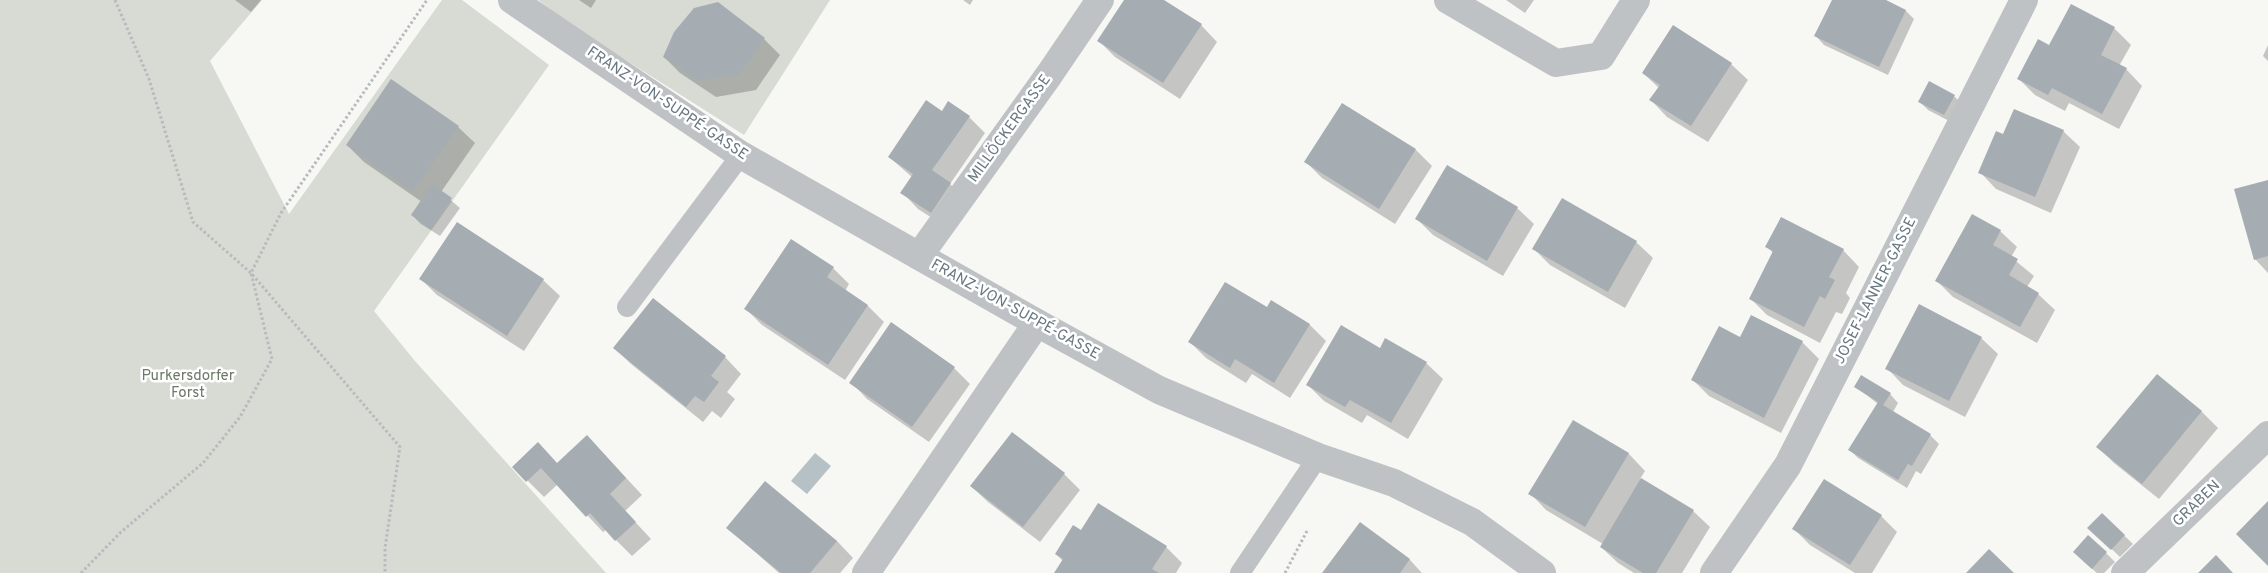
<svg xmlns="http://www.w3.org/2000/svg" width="2268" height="573" font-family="Overpass,sans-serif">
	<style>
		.green { fill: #d7dbd4 }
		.water { fill: #b5c1c5 }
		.shadow { fill: #0003 }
		.building { fill: #a6adb2 }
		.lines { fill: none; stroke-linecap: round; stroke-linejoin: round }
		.path { stroke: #b8bbbd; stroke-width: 3; stroke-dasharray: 2.5 2.5; stroke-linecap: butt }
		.lane { stroke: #bec2c5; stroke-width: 20 }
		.street { stroke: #bec2c5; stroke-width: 28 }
		.labels { text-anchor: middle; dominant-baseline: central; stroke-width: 5; stroke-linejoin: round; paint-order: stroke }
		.street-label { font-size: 15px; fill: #687882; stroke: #fff }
		.park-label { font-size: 15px; fill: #6c7a67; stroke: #fff }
	</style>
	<rect width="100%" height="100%" fill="#f7f7f4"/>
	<g class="green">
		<path d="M0,0H262L210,61L289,214L442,0H462L549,65L374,311L415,361L606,573H0Z"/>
		<path d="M538,0H830L744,135L575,28Z"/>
	</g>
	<path class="water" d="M815,453L831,466L807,494L791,481Z"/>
	<g class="shadow">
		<path d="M235,0H261L251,12Z"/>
		<path d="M579,0H596L591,8Z"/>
		<path d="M963,0H973L970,5Z"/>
		<path d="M1125,0H1162L1201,25L1217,42L1180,99L1115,57L1099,41Z"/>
		<path d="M1506,0H1534L1525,13Z"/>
		<path d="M1833,0H1883L1906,11L1914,19L1888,75L1824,45L1816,36Z"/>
		<path d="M2114,28L2131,45L2119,66L2126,69L2142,86L2119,129L2069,103L2065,111L2035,95L2019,79L2050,46Z"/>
		<path d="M764,39L780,55L756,90L716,97L680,73L664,57Z"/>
		<path d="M2268,45V61L2263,56Z"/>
		<path d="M1731,64L1748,80L1708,142L1667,117L1651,100L1659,88L1643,73Z"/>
		<path d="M1930,83L1954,96L1963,105L1953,123L1928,110L1920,102Z"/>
		<path d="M942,113L969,117L985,133L950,184L967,200L948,228L918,209L902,192L912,177L889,157Z"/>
		<path d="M458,127L475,143L441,192L460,208L440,236L421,224L412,215L422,202L364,162L347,145Z"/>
		<path d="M2063,131L2080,147L2051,213L1996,189L1980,172L2004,136Z"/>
		<path d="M1416,150L1432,166L1395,224L1322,178L1306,162Z"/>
		<path d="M2268,181V273L2255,259Z"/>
		<path d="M1517,208L1534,224L1503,276L1433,235L1417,219Z"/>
		<path d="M2000,231L2017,247L2011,257L2034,276L2027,287L2038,294L2055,310L2037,343L1953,297L1937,281Z"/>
		<path d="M1636,242L1653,258L1625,308L1550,265L1534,249Z"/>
		<path d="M1767,247L1843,250L1859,267L1846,293L1850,298L1842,314L1836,312L1820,343L1767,315L1750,298L1774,254Z"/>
		<path d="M833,268L849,284L845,291L868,306L884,322L845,380L762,325L746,309Z"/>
		<path d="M421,279L543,280L560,296L524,351L437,295Z"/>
		<path d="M653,300L725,357L741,374L727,392L735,399L721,418L712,411L703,422L631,364L614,348Z"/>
		<path d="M1268,309L1309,324L1326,341L1290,398L1252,374L1246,383L1206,358L1190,342Z"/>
		<path d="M1752,317L1802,342L1819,359L1781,433L1709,396L1693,380L1740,339Z"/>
		<path d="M1981,338L1998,354L1965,417L1903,385L1887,368Z"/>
		<path d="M1381,349L1426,363L1443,379L1408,439L1367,415L1362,423L1324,401L1308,385Z"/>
		<path d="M954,368L970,384L929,442L867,399L851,382Z"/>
		<path d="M2157,376L2202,412L2218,428L2159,499L2114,463L2098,447Z"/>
		<path d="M1855,386L1890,394L1898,403L1893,412L1930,435L1939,444L1921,474L1916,471L1907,488L1858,458L1850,450L1878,404Z"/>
		<path d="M1573,422L1629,454L1645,471L1640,479L1693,511L1710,527L1682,573H1634L1618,563L1601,547L1603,544L1546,510L1530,493Z"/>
		<path d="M603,453L642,495L625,511L651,539L632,556L606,530L603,532L558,484L544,497L514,467L558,464Z"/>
		<path d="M1064,474L1080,490L1040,542L988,502L971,486Z"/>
		<path d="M765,483L837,541L853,558L840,573H779L728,528Z"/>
		<path d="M2102,514L2133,544L2120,557L2098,536Z"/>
		<path d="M1881,516L1897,532L1872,573H1855L1810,545L1794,529Z"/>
		<path d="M1360,524L1410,560L1422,573H1324Z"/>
		<path d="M1081,532L1166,547L1182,563L1176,573H1056L1063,561L1056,554Z"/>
		<path d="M2089,536L2115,562L2104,573H2097L2083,561Z"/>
	</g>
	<g class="building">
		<path d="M1124,0H1164L1202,24L1163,83L1097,41Z"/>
		<path d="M1832,0H1886L1906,10L1879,67L1814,36Z"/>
		<path d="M718,2L765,38L740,74L698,81L663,57L674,32L694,8Z"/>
		<path d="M2071,4L2115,27L2101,55L2127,68L2102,114L2052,88L2048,95L2017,79L2038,39L2049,45Z"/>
		<path d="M1673,25L1732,63L1691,126L1649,100L1660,85L1642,73Z"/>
		<path d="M391,79L459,126L413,192L346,145Z"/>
		<path d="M1929,81L1955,95L1944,115L1918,102Z"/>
		<path d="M926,100L942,111L948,101L970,116L932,170L951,183L931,213L900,193L913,174L888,157Z"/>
		<path d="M1342,103L1416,149L1379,209L1304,162Z"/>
		<path d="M2014,109L2064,130L2035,197L1978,173L1996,131L2003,134Z"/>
		<path d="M1447,165L1518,207L1487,261L1415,219Z"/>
		<path d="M2268,180V256L2254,260L2234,189Z"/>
		<path d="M432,184L452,198L431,229L411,215Z"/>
		<path d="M1562,198L1637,241L1608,292L1532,249Z"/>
		<path d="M1972,214L2001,230L1993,245L2018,259L2009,275L2039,293L2020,327L1935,281Z"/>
		<path d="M1781,217L1844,249L1829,277L1835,280L1825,299L1820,296L1804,327L1749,299L1773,251L1765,247Z"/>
		<path d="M457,222L544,279L507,336L419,279Z"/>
		<path d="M791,239L834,267L827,277L868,305L828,365L744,309Z"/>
		<path d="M1225,282L1267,307L1271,300L1310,324L1274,383L1235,359L1230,368L1188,342Z"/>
		<path d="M653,298L726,356L711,376L719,382L704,402L695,396L686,407L613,348Z"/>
		<path d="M1919,304L1982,337L1949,401L1885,369Z"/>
		<path d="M1751,315L1803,341L1764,418L1691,380L1719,326L1740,337Z"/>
		<path d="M891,322L955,367L912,427L849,383Z"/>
		<path d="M1341,325L1380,348L1385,338L1427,362L1391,423L1350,400L1345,407L1306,385Z"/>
		<path d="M2157,374L2202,411L2142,484L2096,447Z"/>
		<path d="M1861,375L1891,393L1883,405L1931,434L1912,466L1908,464L1898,480L1848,450L1878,402L1854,387Z"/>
		<path d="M1573,420L1629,453L1585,527L1528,494Z"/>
		<path d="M1012,432L1065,473L1023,527L970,486Z"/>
		<path d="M587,435L626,478L610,494L636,522L615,541L590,513L586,517L541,468L526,482L512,467L538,442L557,463Z"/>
		<path d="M1641,478L1694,510L1656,573H1643L1600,547Z"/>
		<path d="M1824,479L1882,515L1850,565L1792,529Z"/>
		<path d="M765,481L837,541L810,573H781L726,528Z"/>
		<path d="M2268,501V566L2236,534Z"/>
		<path d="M1098,503L1167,546L1152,569L1159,573H1054L1063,559L1055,554L1073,525L1081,530Z"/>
		<path d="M2102,513L2125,535L2111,550L2087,528Z"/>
		<path d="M1360,522L1410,559L1400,573H1322Z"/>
		<path d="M2088,535L2107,552L2092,569L2073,552Z"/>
		<path d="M1989,549L2014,573H1966Z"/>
		<path d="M2216,555L2233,573H2198Z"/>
	</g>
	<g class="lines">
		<g class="path">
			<path d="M115,0L149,79L193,222L251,273L400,447L385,548V573"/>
			<path d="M81,573L121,532L203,463L240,417L272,359L251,273L281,213L427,0"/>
			<path d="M1285,573L1307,531"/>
		</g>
		<g class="lane">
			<path d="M627,307L741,155"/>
			<path d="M1240,573L1318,457"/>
		</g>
		<g class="street">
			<path d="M512,0L741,155L1037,323L1159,390L1318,457L1394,483L1472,522L1542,573"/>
			<path d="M1448,0L1556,63L1601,56L1636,0"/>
			<path d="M919,256L1049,75L1100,0"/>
			<path d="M866,573L1037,323"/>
			<path d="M1714,573L1788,465L2024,0"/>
			<path d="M2125,573L2268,435"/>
		</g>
	</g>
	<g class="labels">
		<g class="street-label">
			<text transform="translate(667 104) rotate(34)">FRANZ-VON-SUPPÉ-GASSE</text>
			<text transform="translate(1010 129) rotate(-54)">MILLÖCKERGASSE</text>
			<text transform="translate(1876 291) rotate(-63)">JOSEF-LANNER-GASSE</text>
			<text transform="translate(1015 310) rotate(29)">FRANZ-VON-SUPPÉ-GASSE</text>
			<text transform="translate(2197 504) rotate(-44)">GRABEN</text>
		</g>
		<g class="park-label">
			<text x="188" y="376">Purkersdorfer<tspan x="188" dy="17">Forst</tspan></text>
		</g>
	</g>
</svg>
